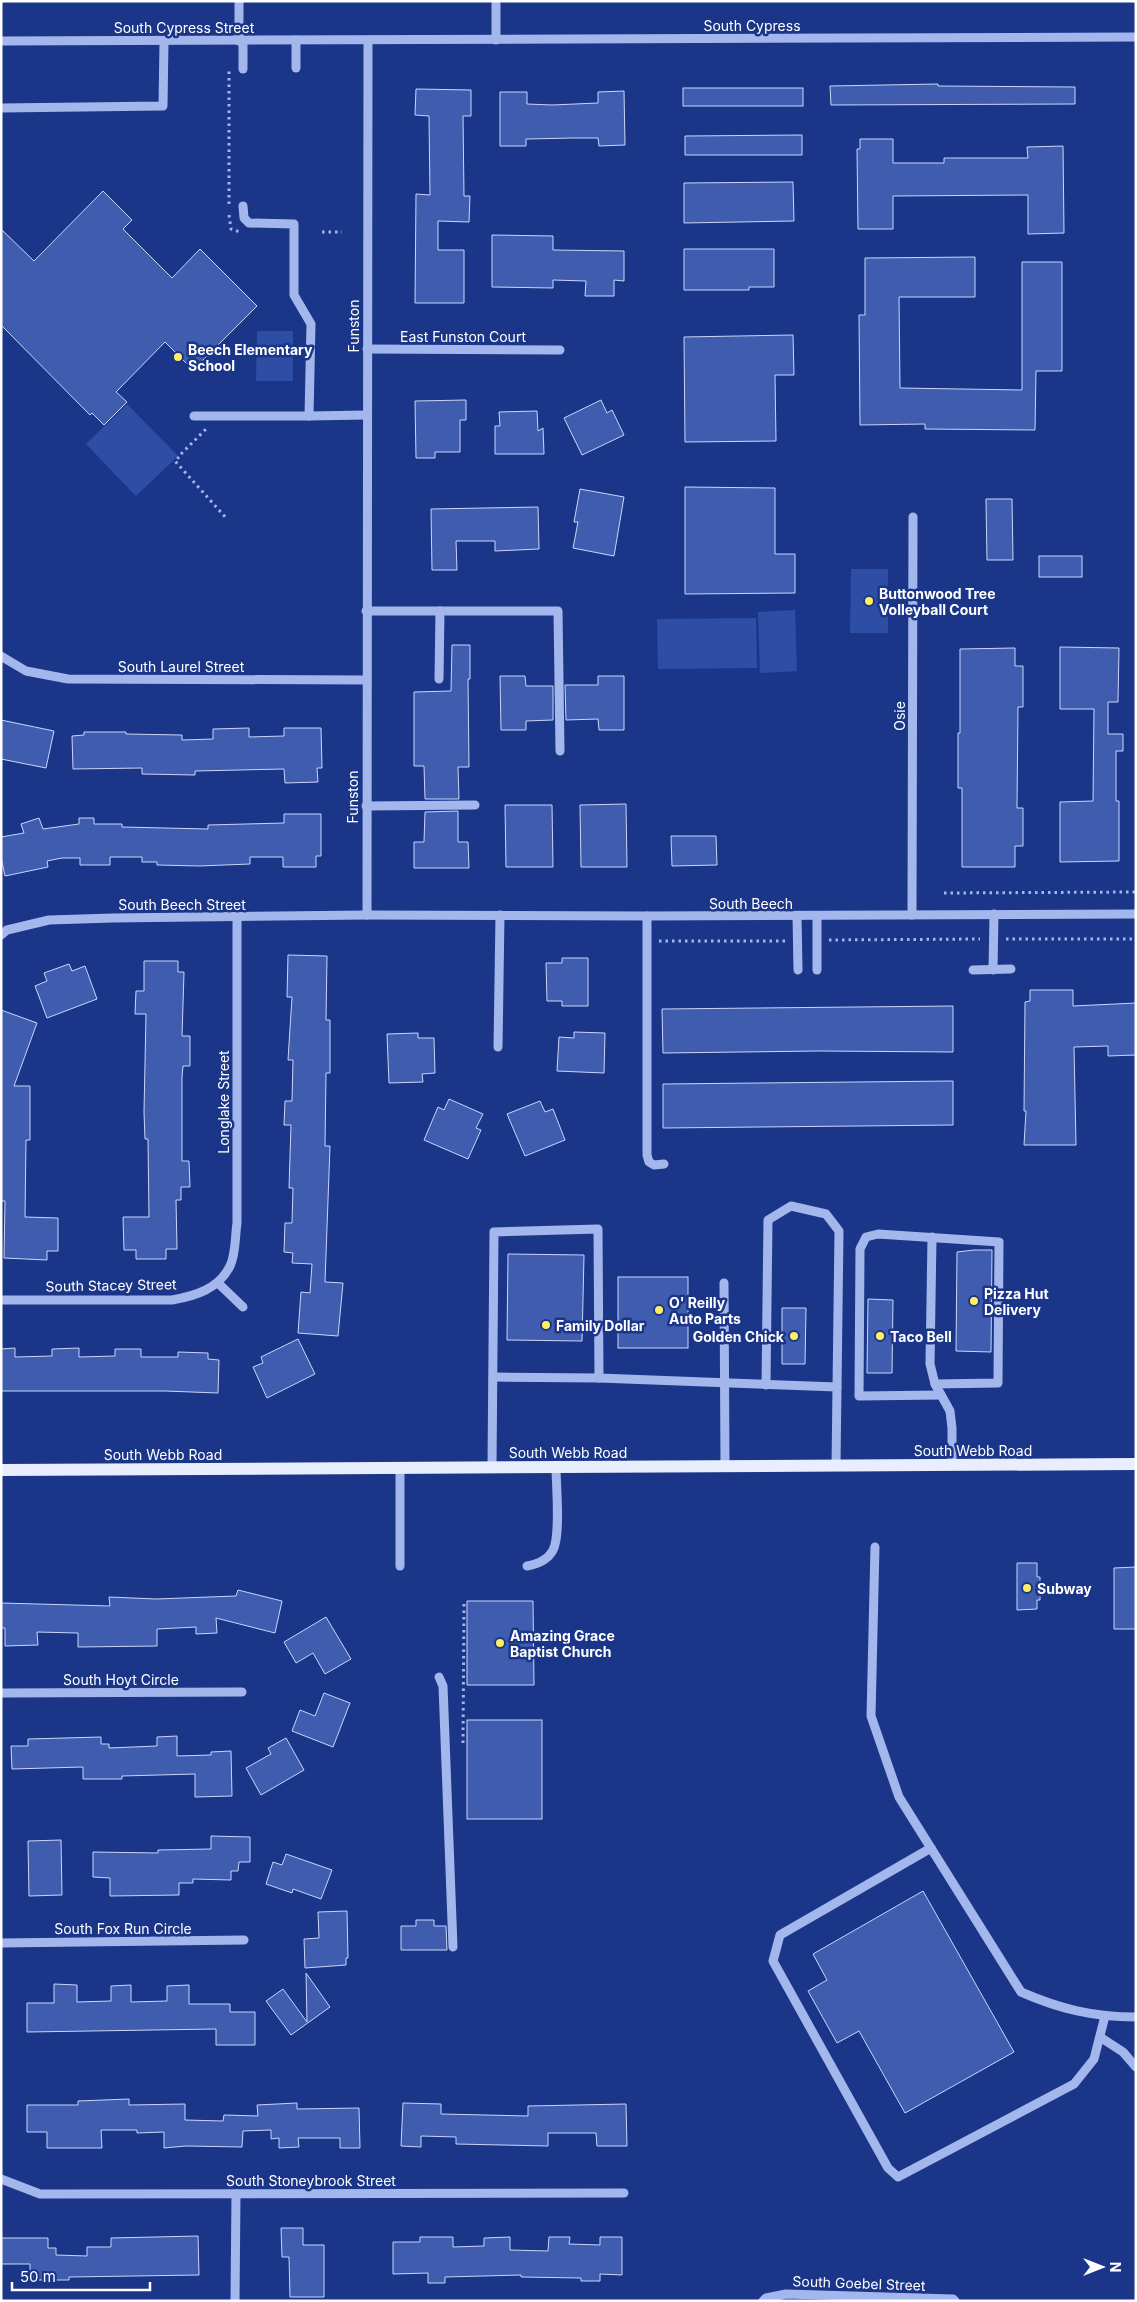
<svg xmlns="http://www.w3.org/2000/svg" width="1137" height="2302" font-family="Inter,sans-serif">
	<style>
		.green { fill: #2e4ea6 }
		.building { fill: #3f5caf; stroke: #c9d6f9 }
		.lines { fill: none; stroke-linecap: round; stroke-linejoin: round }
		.path { stroke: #a4b7ec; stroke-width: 3; stroke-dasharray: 2.5 4; stroke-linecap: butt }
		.minor { stroke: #a4b7ec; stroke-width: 9 }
		.major { stroke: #e9eeff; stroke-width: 12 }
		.poi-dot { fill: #feee61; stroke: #1b3688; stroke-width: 2 }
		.labels { text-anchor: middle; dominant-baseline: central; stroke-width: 5; stroke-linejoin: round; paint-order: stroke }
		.street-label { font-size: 14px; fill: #fff; stroke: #1b3688 }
		.poi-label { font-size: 14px; font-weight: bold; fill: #fff; stroke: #1b3688; text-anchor: start }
	</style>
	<rect width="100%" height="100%" fill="#1b3688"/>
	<g class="green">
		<path d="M257,331H293V381H256Z"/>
		<path d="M127,404L178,456L136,496L86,444Z"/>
		<path d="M851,569H888V633H850Z"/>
		<path d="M795,610L797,671L760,673L758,612Z"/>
		<path d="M756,618L757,668L658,669L657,619Z"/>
	</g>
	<g class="building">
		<path d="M938,84V86L1075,87V104L831,105L830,86Z"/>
		<rect x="683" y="88" width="120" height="18"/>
		<path d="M416,89L471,90V116H463L464,196H470L469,222L438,221V250H464V303H415L416,194L430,195L429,116L415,115Z"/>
		<path d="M624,91L625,145L599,146L598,138H573L526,139V146H500V92H527V104L552,105L598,103V92Z"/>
		<path d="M802,135V155H685V136Z"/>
		<path d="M860,139H893V163H944V158H1028L1027,147L1063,146L1064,233L1028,234V195L893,196V229H858L857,149H860Z"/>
		<path d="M793,182L794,221L684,223V183Z"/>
		<path d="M103,191L132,220L123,229L172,278L200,249L257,306L193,370L165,342L116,392L127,402L104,425L92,413L90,415L1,325V229L34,261Z"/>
		<path d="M492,235L553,236V250L624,251V281L614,280V296H585L586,281L553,280V288L492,287Z"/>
		<path d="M684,249H774V287H749V290H684Z"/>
		<path d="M975,257V297H899L900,388L1022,390V262H1062V371H1036L1035,430L925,429V424L860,425L859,315H865V258Z"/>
		<path d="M793,335L794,375H775L776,441L685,442L684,337Z"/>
		<path d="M466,400V420H460V452H435V458H416L415,401Z"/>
		<path d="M601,400L607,413L612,410L624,435L582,455L564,418Z"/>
		<path d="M537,411L538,431L543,428L544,454H495V426H500L499,412Z"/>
		<path d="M685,487L775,488V554H795V593L685,594Z"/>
		<path d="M580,489L624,497L614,556L573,548L578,522H574Z"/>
		<path d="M986,499H1012L1013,560H987Z"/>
		<path d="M538,507L539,549L495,551V541H456L457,570H432L431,509Z"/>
		<rect x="1039" y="556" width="43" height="21"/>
		<path d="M452,645H470V679H468L469,767H458L459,799H425L424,766H414V692L451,691Z"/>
		<path d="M1060,647L1119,648L1118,702H1108V734H1123V751H1116V801H1119V861L1060,862V802L1093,801L1094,709H1060Z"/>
		<path d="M1015,648V666H1023V707H1018L1017,808H1023V846H1015V867H962V788H958V733H960V649Z"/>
		<path d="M500,676H525L526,686H553V720L526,721V730H501Z"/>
		<path d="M598,676H624V730H599L598,719L566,720L565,685H598Z"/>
		<path d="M1,720L54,731L46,768L1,759Z"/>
		<path d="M249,728V737L284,736V728H321L322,768H317L318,782L285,783L284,769L195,771V775L142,774V768L73,769L72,736L84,735V732H126V734L182,735V740L213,739V729Z"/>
		<path d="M626,804L627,867H581L580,805Z"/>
		<path d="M505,805H552L553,867H506Z"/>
		<path d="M458,811V842H468L469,868H414V842H424L425,812Z"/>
		<path d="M284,814H321V856H316V867H283V857H250V864L199,866L157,865V862H142V857H110V865H80V858H62L47,861L48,867L5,876L1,857V837L24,833L21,824L39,818L43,829L79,824V818H94V824H122V827L208,829V825L284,823Z"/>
		<path d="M671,836H716L717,865L672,866Z"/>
		<path d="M288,955L327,956L326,1020H330V1073H326L325,1146H330L325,1282L343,1283L338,1336L298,1333L301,1292L310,1293L312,1264L292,1263L293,1253L284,1252L285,1223H292L293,1188H289L291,1125H284L285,1101H292L293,1060H288L292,997H287Z"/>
		<path d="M562,958H588V1006H562V1001H547L546,963H562Z"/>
		<path d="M144,961H178V972H184L182,1036H190V1066H183L182,1077V1161H189L190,1187H181V1200H176L177,1249H166V1259H136V1250H124L123,1217H149L148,1139H145L144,1112L146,1014H135L136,991H144Z"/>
		<path d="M69,964L72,971L85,966L97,999L47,1018L35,986L47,981L44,973Z"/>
		<path d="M1030,990H1073V1006L1136,1003V1055L1108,1056V1046L1074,1047L1076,1145H1024L1026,1111H1024L1025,1002L1030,1001Z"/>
		<path d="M953,1006V1052L819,1051L663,1053L662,1009Z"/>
		<path d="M1,1010L37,1023L14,1086H30V1140H26L25,1217L58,1218V1251H47V1260L4,1258L5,1201H1Z"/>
		<path d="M574,1032L605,1033L604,1073L557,1071L559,1037L574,1038Z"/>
		<path d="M418,1033V1038H434L435,1073L422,1074L423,1082L389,1083L387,1034Z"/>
		<path d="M953,1081V1125L663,1128V1084Z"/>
		<path d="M449,1099L483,1114L476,1128L481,1130L468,1159L424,1140L438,1107L444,1110Z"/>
		<path d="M540,1101L545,1112L553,1109L565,1140L525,1156L507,1114Z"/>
		<path d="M974,1250H992L991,1352L956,1351L957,1252Z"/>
		<path d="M508,1254L584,1255L582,1341L507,1340Z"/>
		<rect x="618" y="1277" width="70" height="71"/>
		<path d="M868,1299L893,1300L892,1373H867Z"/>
		<path d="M782,1308H806L805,1364H782Z"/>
		<path d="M298,1339L315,1374L267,1398L253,1367L263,1363L261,1357Z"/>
		<path d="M15,1348V1357L52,1356V1349L79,1348V1357L115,1356V1349H141V1357H178V1352L208,1353V1359L219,1360L218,1393L165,1391H1V1349Z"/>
		<path d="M1017,1563H1037V1577H1040V1600H1037V1609L1017,1610Z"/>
		<path d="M1136,1567V1629H1114V1568Z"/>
		<path d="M238,1590L282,1601L275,1633L216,1618L217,1633L196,1634V1627L157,1629V1646L78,1647V1633L37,1632L38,1645L5,1646V1628H1V1603L110,1606L109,1597L156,1599L236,1596Z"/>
		<path d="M467,1601H533L534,1685H467Z"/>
		<path d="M326,1617L351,1659L325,1674L313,1653L296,1663L284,1642Z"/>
		<path d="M324,1693L350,1703L333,1747L292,1731L300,1710L315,1716Z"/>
		<rect x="467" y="1720" width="75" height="99"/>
		<path d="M177,1736V1756L211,1755V1752L231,1751L232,1796L195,1797V1774L122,1776V1779H83V1767L12,1769L11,1746H28V1739L101,1737V1744H109V1748L157,1746V1737Z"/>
		<path d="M286,1738L304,1770L261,1795L246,1768L271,1754L268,1748Z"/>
		<path d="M211,1836L250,1837V1862H239L238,1871H231V1880L193,1879V1883H179V1895L110,1896V1878L93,1877V1852L158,1853V1850L211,1849Z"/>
		<path d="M61,1840L62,1895L29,1896L28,1841Z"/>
		<path d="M286,1854L332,1870L321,1899L293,1889L292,1893L266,1884L273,1862L282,1865Z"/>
		<path d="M923,1891L1014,2052L905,2113L859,2031L837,2043L808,1991L827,1980L813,1954Z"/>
		<path d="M347,1911L348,1958H346V1965L305,1968L304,1939L319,1938L318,1912Z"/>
		<path d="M416,1920H434V1926H446L447,1950H401V1926H416Z"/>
		<path d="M306,1973L330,2007L291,2035L266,2001L283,1989L307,2022Z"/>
		<path d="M54,1984L77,1985V2002L111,2001V1986L131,1985V2002L167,2001V1986L189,1985V2004H230V2012H255V2045H216V2029L27,2032V2003H54Z"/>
		<path d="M129,2099V2105L185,2104V2120L223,2121L224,2115L258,2116L257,2105L297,2103V2109L359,2108L360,2148H340V2138H298L299,2147L279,2148V2138L271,2139V2130L243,2131L242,2147L186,2146L164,2148V2132L137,2133V2130H101L102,2148H47V2132H27V2105H78V2101Z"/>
		<path d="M403,2103L441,2104V2114L528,2116V2106L626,2104L627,2146H597L596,2133H548V2146L456,2144V2137L421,2136V2147L401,2146Z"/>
		<path d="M281,2228H303V2245H324V2297H290L289,2257H282Z"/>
		<path d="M198,2236L199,2275L69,2277V2280H30V2264H1V2238H48V2248H56V2255L87,2256V2247H111V2238Z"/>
		<path d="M420,2237H453V2247L484,2246V2238L510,2237V2250L548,2251L549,2237H570L569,2244L600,2245V2237H622V2275L600,2274V2281H581V2278L521,2277V2275L445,2277V2283H428V2273L393,2274V2242H420Z"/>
	</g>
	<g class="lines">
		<g class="path">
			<path d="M229,204V70"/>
			<path d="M229,215L231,229L240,232"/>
			<path d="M322,232H342"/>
			<path d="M181,454L206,429"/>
			<path d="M179,457L175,461L227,519"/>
			<path d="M944,893L1136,892"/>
			<path d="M1006,939H1136"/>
			<path d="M829,940L980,939"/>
			<path d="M659,941H785"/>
			<path d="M463,1743L464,1603"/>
		</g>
		<g class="minor">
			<path d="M496,1V40"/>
			<path d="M243,40V69"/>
			<path d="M296,40V68"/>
			<path d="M1,41L1136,37"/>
			<path d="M239,41V1"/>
			<path d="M1,108L163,106L164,41"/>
			<path d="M243,206L244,218L249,223L294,224V295L311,324L309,416L366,415"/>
			<path d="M367,349L560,350"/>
			<path d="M194,416H309"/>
			<path d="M366,611H558L560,751"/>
			<path d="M1,656L26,671L68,679L366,680"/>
			<path d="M439,679L440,611"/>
			<path d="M366,806L475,805"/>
			<path d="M367,915L368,41"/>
			<path d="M912,915L913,517"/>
			<path d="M647,916V1155L649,1162L654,1165L664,1164"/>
			<path d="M797,916L798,970"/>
			<path d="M817,916V970"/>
			<path d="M1,935L7,930L49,920L113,918L367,915L647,916L1136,914"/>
			<path d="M973,970L1011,969"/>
			<path d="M993,970L994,914"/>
			<path d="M498,1047L500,915"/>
			<path d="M932,1237L930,1364L935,1384L950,1411L952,1428V1465"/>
			<path d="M218,1283L243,1307"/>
			<path d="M724,1283L725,1466"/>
			<path d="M1,1300H172C195,1296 219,1289 230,1266C236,1254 235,1236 237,1223V918"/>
			<path d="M493,1377L599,1378"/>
			<path d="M935,1384L998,1383L999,1242L878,1234L866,1237L860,1249L859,1396L941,1395"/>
			<path d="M766,1385L768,1220L791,1206L826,1214L839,1231L836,1466"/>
			<path d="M492,1467L494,1232L598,1229L599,1378L837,1387"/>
			<path d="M875,1547L871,1716L899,1797L1021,1992C1060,2009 1093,2017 1136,2017"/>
			<path d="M400,1566V1468"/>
			<path d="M527,1566C538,1564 548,1560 553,1550C561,1536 556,1485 556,1467"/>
			<path d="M439,1677L443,1686L453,1947"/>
			<path d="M1,1693L242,1692"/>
			<path d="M931,1848L780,1935L773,1961L888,2168L898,2177L1074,2084L1094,2059L1105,2016"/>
			<path d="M1,1943L244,1940"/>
			<path d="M1100,2037L1123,2052L1136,2067"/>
			<path d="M1,2179L40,2194L624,2193"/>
			<path d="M235,2301L236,2194"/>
			<path d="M763,2301L766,2298L786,2294L953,2299L955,2301"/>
		</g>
		<path class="major" d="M1,1470L1136,1464"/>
	</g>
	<g class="poi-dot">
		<circle cx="178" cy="357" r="5"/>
		<circle cx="869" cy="601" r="5"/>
		<circle cx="974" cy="1301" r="5"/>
		<circle cx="659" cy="1310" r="5"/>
		<circle cx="546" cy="1325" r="5"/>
		<circle cx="794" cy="1336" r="5"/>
		<circle cx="880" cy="1336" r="5"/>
		<circle cx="1027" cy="1588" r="5"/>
		<circle cx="500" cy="1643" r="5"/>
	</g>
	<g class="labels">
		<g class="street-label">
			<text x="752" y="25">South Cypress</text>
			<text x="184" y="27">South Cypress Street</text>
			<text transform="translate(353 326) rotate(-90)">Funston</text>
			<text x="463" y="336">East Funston Court</text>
			<text x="181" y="666">South Laurel Street</text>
			<text transform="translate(899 716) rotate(-90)">Osie</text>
			<text transform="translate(352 797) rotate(-90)">Funston</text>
			<text x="751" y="903">South Beech</text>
			<text x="182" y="904">South Beech Street</text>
			<text transform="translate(223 1102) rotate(-90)">Longlake Street</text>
			<text transform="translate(111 1285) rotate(-1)">South Stacey Street</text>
			<text x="973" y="1450">South Webb Road</text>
			<text x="568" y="1452">South Webb Road</text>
			<text x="163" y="1454">South Webb Road</text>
			<text x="121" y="1679">South Hoyt Circle</text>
			<text x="123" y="1928">South Fox Run Circle</text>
			<text x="311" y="2180">South Stoneybrook Street</text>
			<text transform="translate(859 2283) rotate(2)">South Goebel Street</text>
		</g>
		<g class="poi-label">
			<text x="188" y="349">Beech Elementary<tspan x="188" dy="16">School</tspan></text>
			<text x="879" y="593">Buttonwood Tree<tspan x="879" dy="16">Volleyball Court</tspan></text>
			<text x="984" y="1293">Pizza Hut<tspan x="984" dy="16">Delivery</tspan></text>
			<text x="669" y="1302">O' Reilly<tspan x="669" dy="16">Auto Parts</tspan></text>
			<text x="556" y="1325">Family Dollar</text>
			<text x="784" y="1336" text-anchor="end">Golden Chick</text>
			<text x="890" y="1336">Taco Bell</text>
			<text x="1037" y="1588">Subway</text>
			<text x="510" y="1635">Amazing Grace<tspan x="510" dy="16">Baptist Church</tspan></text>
		</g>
	</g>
	<rect width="1137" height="2302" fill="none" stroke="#ffffff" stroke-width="5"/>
	<g transform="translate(1102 2267) rotate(90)" stroke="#1b3688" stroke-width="4" paint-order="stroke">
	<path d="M0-4L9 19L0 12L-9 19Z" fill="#ffffff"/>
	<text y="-8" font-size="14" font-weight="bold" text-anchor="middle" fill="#ffffff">N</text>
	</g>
	<path d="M12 2282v8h138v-8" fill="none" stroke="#ffffff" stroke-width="2.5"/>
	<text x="20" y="2282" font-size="15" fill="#ffffff" stroke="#1b3688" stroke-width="4" paint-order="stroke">50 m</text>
</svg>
